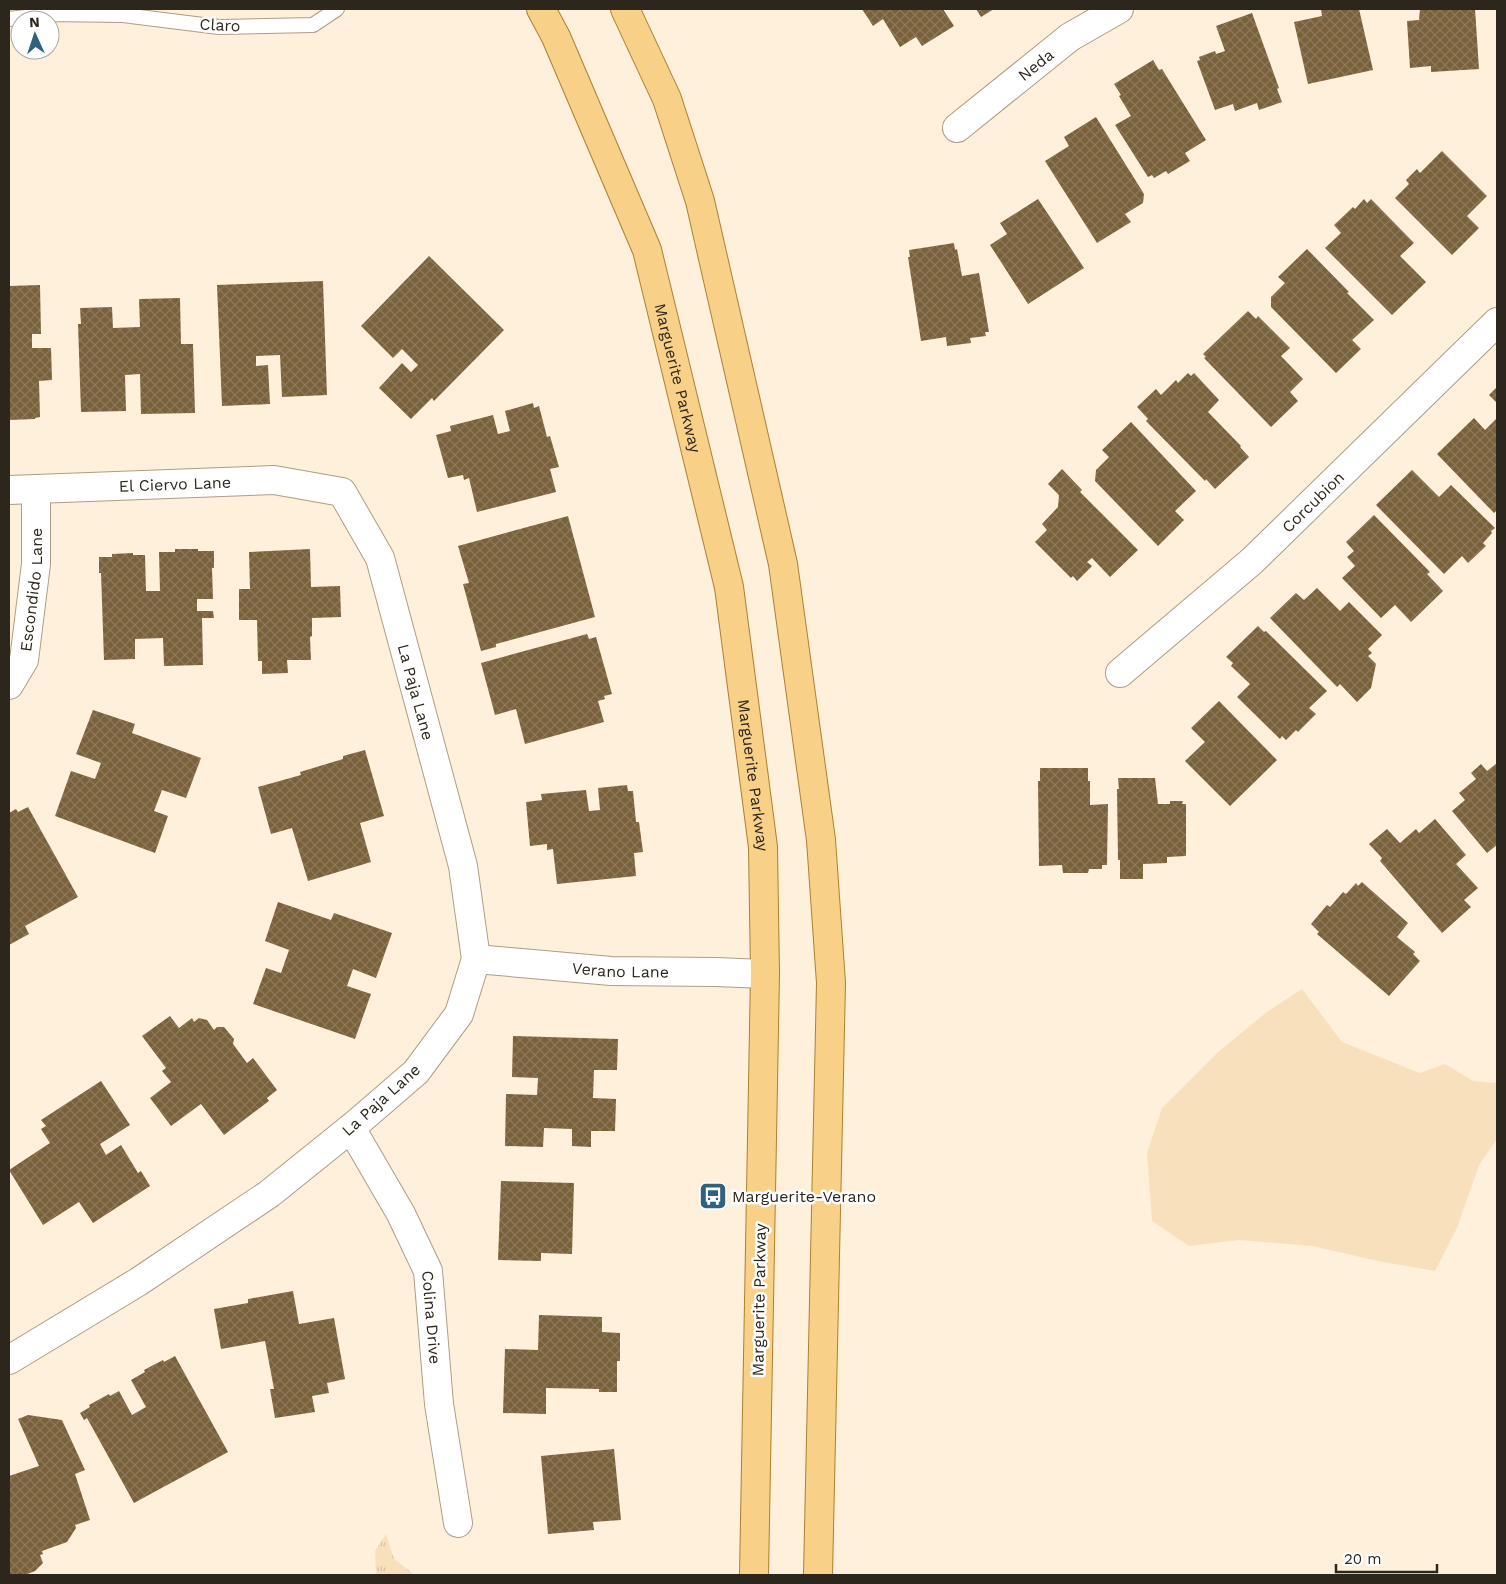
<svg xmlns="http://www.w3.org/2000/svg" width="1506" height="1584" font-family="'Work Sans',sans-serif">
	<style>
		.grass { fill: #f8e0bc }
		.park { fill: url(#park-tufts) }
		.building { fill: url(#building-cross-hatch) }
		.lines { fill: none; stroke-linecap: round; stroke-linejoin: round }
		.service-casing { stroke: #ad9d85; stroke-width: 16 }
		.minor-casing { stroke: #ad9d85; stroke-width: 30 }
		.tertiary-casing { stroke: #ad9d85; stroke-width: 30 }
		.primary-casing { stroke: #ad802f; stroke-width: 30 }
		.service { stroke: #fff; stroke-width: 14 }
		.minor { stroke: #fff; stroke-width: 28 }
		.tertiary { stroke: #fff; stroke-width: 28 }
		.primary { stroke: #f8d088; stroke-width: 28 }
		.labels { text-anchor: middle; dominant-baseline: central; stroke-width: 5; stroke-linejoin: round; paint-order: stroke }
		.street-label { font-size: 16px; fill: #2c261c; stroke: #fff }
		.poi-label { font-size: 16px; fill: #2c261c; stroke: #fff; text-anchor: start }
	</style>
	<defs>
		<pattern id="park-tufts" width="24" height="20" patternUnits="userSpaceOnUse" patternTransform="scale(1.25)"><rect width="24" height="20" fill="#f8e0bc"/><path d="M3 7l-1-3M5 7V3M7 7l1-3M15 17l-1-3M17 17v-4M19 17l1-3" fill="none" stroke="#d5c0a1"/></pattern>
		<pattern id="building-cross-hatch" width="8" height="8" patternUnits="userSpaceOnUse" patternTransform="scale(1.25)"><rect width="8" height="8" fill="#7a613a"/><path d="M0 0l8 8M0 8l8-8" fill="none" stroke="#8c785a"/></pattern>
	</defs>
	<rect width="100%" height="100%" fill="#fef0db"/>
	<path class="grass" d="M1302,989L1342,1042L1420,1073L1445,1064L1473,1081L1497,1083V1139L1479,1165L1457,1228L1435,1271L1378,1261L1312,1246L1239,1240L1189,1246L1152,1221L1147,1153L1162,1108L1217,1053L1268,1011Z"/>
	<path class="park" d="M386,1534L394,1559L415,1575H376L375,1551Z"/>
	<g class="building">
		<path d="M862,9H943L954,26L922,46L916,37L900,47L883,19L873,26Z"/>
		<path d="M976,9H994L981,17Z"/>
		<path d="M1321,9H1359L1373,70L1308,84L1294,22L1322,16Z"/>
		<path d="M1420,9H1475L1479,69L1431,72V66L1410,68L1407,21L1419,20Z"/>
		<path d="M1252,13L1279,88L1277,89L1282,102L1259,110L1257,103L1235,111L1233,104L1215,110L1197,61L1200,60L1199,57L1215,51L1216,54L1225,51L1216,26Z"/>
		<path d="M1153,60L1159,70L1162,69L1206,140L1185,153L1190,161L1168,174L1166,171L1154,178L1152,175L1148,177L1115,125L1131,116L1119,96L1121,95L1114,84Z"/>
		<path d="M1096,117L1144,194L1143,203L1125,214L1131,222L1097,243L1045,161L1069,146L1064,137Z"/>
		<path d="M1442,151L1487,196L1467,216L1479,228L1452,255L1395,198L1409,184L1406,180L1417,169L1420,173Z"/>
		<path d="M1038,199L1084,268L1028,304L990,245L1007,234L1000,223Z"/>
		<path d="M1364,199L1367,203L1371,199L1414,243L1400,256L1426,282L1392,315L1325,248L1341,233L1334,225L1353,207L1355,209Z"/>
		<path d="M954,243L955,250L957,249L962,276L979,273L989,332H985L986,336L970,338L971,343L947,346L946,337L921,341L908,257H910L909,250Z"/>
		<path d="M1307,249L1349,292L1347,293L1374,320L1352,340L1361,349L1336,373L1271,307V297L1285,283L1278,277Z"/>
		<path d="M429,256L504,330L434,401L432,398L411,419L379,388L402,363L411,372L418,365L402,349L393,358L361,326Z"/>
		<path d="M323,281L327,395L282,397L280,355L256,356V366L268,365L270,404L222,406L217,285Z"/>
		<path d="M40,285L41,334H32V348H51L52,380L39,381L40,417L35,418V419L9,420V286Z"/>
		<path d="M180,298L181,344H193L195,413L141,414L140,374L125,375L126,411L81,412L78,324H81L80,308L112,307L113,328L140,327L139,299Z"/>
		<path d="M1248,311L1256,319L1258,316L1290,348L1281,356L1303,379L1290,392L1298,401L1271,427L1204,358L1206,357L1203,354Z"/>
		<path d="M1188,373L1191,376L1194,373L1219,400L1208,412L1241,446L1240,447L1249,457L1215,489L1206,479L1205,481L1146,421L1148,419L1137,407L1156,389L1161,395L1176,380L1178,383Z"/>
		<path d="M1497,387V403L1489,395Z"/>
		<path d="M533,403L534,408L539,406L547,437L550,436L559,467L550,469L556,492L477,512L469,478L464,480L463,475L448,478L436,435L451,431L450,426L493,415L498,434L510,431L505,411Z"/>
		<path d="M1474,418L1485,430L1496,419L1497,420V510L1494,513L1437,454Z"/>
		<path d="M1131,422L1196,491L1175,511L1184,520L1158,546L1095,481L1096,470L1109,457L1102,450Z"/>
		<path d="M1062,469L1082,490L1080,492L1138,550L1110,577L1092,558L1087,562L1092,566L1077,581L1073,576L1071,578L1035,542L1047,530L1042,524L1058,507L1059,495L1048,484Z"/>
		<path d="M1412,470L1439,497L1451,485L1495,528L1491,531L1492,533L1483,543L1486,546L1468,563L1462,556L1444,574L1376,505Z"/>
		<path d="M1374,515L1430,572L1427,574L1443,591L1411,622L1395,605L1381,618L1342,578L1355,566L1347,557L1354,551L1346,542Z"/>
		<path d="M568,516L595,617L496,644V647L481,651L463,584L469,583L458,546Z"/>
		<path d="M175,549H198V551H214V568H212L213,599H197V611H213L214,618H202L203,665L164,666L163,638L135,639V659L104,660L101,573H99V557H112V554L133,553V555H145L146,591H160L159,552H175Z"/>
		<path d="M310,549L311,587L340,586L341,617L312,618V636L310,637L311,660H287L288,673L262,674V661H258L257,620H239V589H250L249,552Z"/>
		<path d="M1317,588L1340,611L1349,602L1382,635L1368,649L1372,653L1368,656L1376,664L1371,688L1357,702L1340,684L1337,687L1270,618L1296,593L1304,600Z"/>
		<path d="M1258,626L1264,632L1266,631L1327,691L1309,708L1316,714L1298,732L1296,730L1286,740L1282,736L1280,739L1237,697L1250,684L1231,666L1233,663L1226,657Z"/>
		<path d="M587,634L589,639L596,637L612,694L604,696L605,699L598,701L604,722L525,744L516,709L495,715L481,663Z"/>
		<path d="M1219,701L1277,760L1230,806L1185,761L1205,742L1191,728Z"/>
		<path d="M93,710L135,724L132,733L201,758L186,798L162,790L154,811L168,816L155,853L55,816L71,771L95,779L101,763L76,754Z"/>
		<path d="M365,750L384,816L360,823L371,862L308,881L292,828L271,834L258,787L301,775L300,772L343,759V756Z"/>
		<path d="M1497,763V845L1487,853L1452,811L1465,800L1459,793L1476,779L1471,773L1481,764L1487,771Z"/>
		<path d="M1040,768H1088V781H1090V805L1108,804L1107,865H1102V869H1089L1088,873H1063L1062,865L1039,866L1038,781H1040Z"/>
		<path d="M1118,778H1155L1158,804H1170V801H1183L1182,804H1186V856L1167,857V863L1143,864V879H1120V860H1118L1117,789H1119Z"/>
		<path d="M627,785L628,791H633L636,822H639L643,852L634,853L636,876L557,884L553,849L547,850V844L530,846L526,802L542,800L541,794L586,790L589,811L600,810L598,788Z"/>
		<path d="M28,807L78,897L25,926L29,934L9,945V813L16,809L18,812Z"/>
		<path d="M1435,819L1466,855L1456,864L1478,888L1464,900L1471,907L1442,933L1380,861L1382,858L1369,844L1387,829L1400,843L1416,829L1419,833Z"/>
		<path d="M1362,882L1408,923L1397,937L1415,952L1413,954L1420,961L1389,996L1317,934L1319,932L1311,924L1327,905L1330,907L1343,892L1346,894L1356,883L1358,886Z"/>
		<path d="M278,902L331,920L334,913L392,933L376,978L353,969L347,986L371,994L355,1039L253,1004L266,968L281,973L289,950L265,941Z"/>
		<path d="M170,1016L179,1028L192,1018L194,1022L199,1018L207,1020L214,1030L217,1027H224L234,1039L233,1044L247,1063L253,1058L277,1090L267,1098L269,1101L224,1135L201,1104L171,1126L150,1098L171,1082L162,1071L166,1068L142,1036Z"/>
		<path d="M513,1036L618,1039L617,1070H594L593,1098L616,1099L615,1131H591V1147L572,1146V1129L544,1128L543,1147L505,1146L506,1094L537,1095L538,1078L512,1077Z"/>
		<path d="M101,1081L130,1125L100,1144L106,1155L121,1145L138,1173L141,1171L150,1186L93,1223L79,1202L43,1225L9,1170L50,1143L41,1129L46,1126L41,1120Z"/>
		<path d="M501,1181L574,1183L572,1254L541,1253V1261L498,1260Z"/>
		<path d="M293,1291L299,1324L334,1318L345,1379L327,1383L329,1393L312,1396L315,1412L275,1418L270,1389H274L265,1341L221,1349L214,1309L248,1303V1299Z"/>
		<path d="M539,1315L602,1317V1332L620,1333V1361H617V1392H599V1389L546,1388V1414L503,1413L505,1349L538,1350Z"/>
		<path d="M175,1356L228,1452L134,1503L87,1418L84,1420L80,1413L90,1407L89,1405L109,1394L110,1396L119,1391L132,1415L146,1407L131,1380L145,1372L144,1370L163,1360L164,1362Z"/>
		<path d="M28,1415L62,1420L85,1470L75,1474L90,1520L75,1525L76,1528L67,1542L42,1551L43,1554L40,1555L43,1563L35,1571L25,1575H10L9,1574V1476L39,1466L18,1419Z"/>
		<path d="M614,1449L621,1520L593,1522L594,1530L548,1534L541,1456Z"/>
	</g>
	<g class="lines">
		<g class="service-casing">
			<path id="service" d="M9,19L52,14L123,15L219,27L313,25L337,9"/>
		</g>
		<g class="minor-casing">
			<g id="minor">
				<path id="s1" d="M957,128L1070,37L1119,9"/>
				<path id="s2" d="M9,490L274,480L342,492L380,558L463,866L476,959L459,1014L416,1072L351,1128L269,1194L138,1282L9,1360"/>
				<path id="s3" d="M1120,673L1252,561L1497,322"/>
				<path id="s4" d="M9,685L24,660L36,564V489"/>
				<path id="s5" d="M351,1128L401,1214L428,1271L439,1404L458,1523"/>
			</g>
		</g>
		<g class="tertiary-casing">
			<g id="tertiary">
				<path id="s6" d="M476,959L611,971L716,972L765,974"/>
			</g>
		</g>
		<g class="primary-casing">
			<g id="primary">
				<path id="s7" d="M541,9L556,37L647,250L729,587L763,847L765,974L754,1575"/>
				<path d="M625,9L667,99L700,201L783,564L821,840L831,983L818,1575"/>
			</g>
		</g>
		<use href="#service" class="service"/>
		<use href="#minor" class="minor"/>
		<use href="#tertiary" class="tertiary"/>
		<use href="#primary" class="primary"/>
	</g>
	<defs>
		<g id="bus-square" transform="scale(1.4375)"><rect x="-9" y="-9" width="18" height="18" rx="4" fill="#30627f" stroke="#fff"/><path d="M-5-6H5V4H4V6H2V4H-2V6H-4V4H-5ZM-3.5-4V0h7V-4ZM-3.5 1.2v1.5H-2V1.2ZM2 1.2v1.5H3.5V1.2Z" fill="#fff"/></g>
	</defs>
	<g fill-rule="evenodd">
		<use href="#bus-square" x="713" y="1196"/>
	</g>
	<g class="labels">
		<g class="street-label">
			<text transform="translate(220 25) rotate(3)">Claro</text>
			<text stroke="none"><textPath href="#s1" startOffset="101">Neda</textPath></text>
			<text stroke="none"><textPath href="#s7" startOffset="395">Marguerite Parkway</textPath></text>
			<text stroke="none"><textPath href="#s2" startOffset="166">El Ciervo Lane</textPath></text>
			<text stroke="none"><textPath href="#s3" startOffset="258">Corcubion</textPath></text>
			<text stroke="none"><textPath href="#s4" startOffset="100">Escondido Lane</textPath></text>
			<text stroke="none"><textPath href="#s2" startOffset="549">La Paja Lane</textPath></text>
			<text stroke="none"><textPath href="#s7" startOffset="800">Marguerite Parkway</textPath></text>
			<text stroke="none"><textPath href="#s6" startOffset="145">Verano Lane</textPath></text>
			<text transform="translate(381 1100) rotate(-42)">La Paja Lane</text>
			<text transform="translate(759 1300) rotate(-89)">Marguerite Parkway</text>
			<text stroke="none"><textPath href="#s5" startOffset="209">Colina Drive</textPath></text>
		</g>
		<g class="poi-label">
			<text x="732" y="1196">Marguerite-Verano</text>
		</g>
	</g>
	<rect width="1506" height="1584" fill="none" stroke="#2c261c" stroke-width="20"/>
	<g transform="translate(35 35) rotate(357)"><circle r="24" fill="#ffffff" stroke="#aba8a4"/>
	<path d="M0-4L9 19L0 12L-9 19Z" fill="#30627f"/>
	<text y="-8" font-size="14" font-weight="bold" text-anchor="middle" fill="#2c261c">N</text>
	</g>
	<path d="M1336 1564v8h101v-8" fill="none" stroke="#2c261c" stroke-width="2.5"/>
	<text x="1344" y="1564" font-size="15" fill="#2c261c" stroke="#ffffff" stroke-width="4" paint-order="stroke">20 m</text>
</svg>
